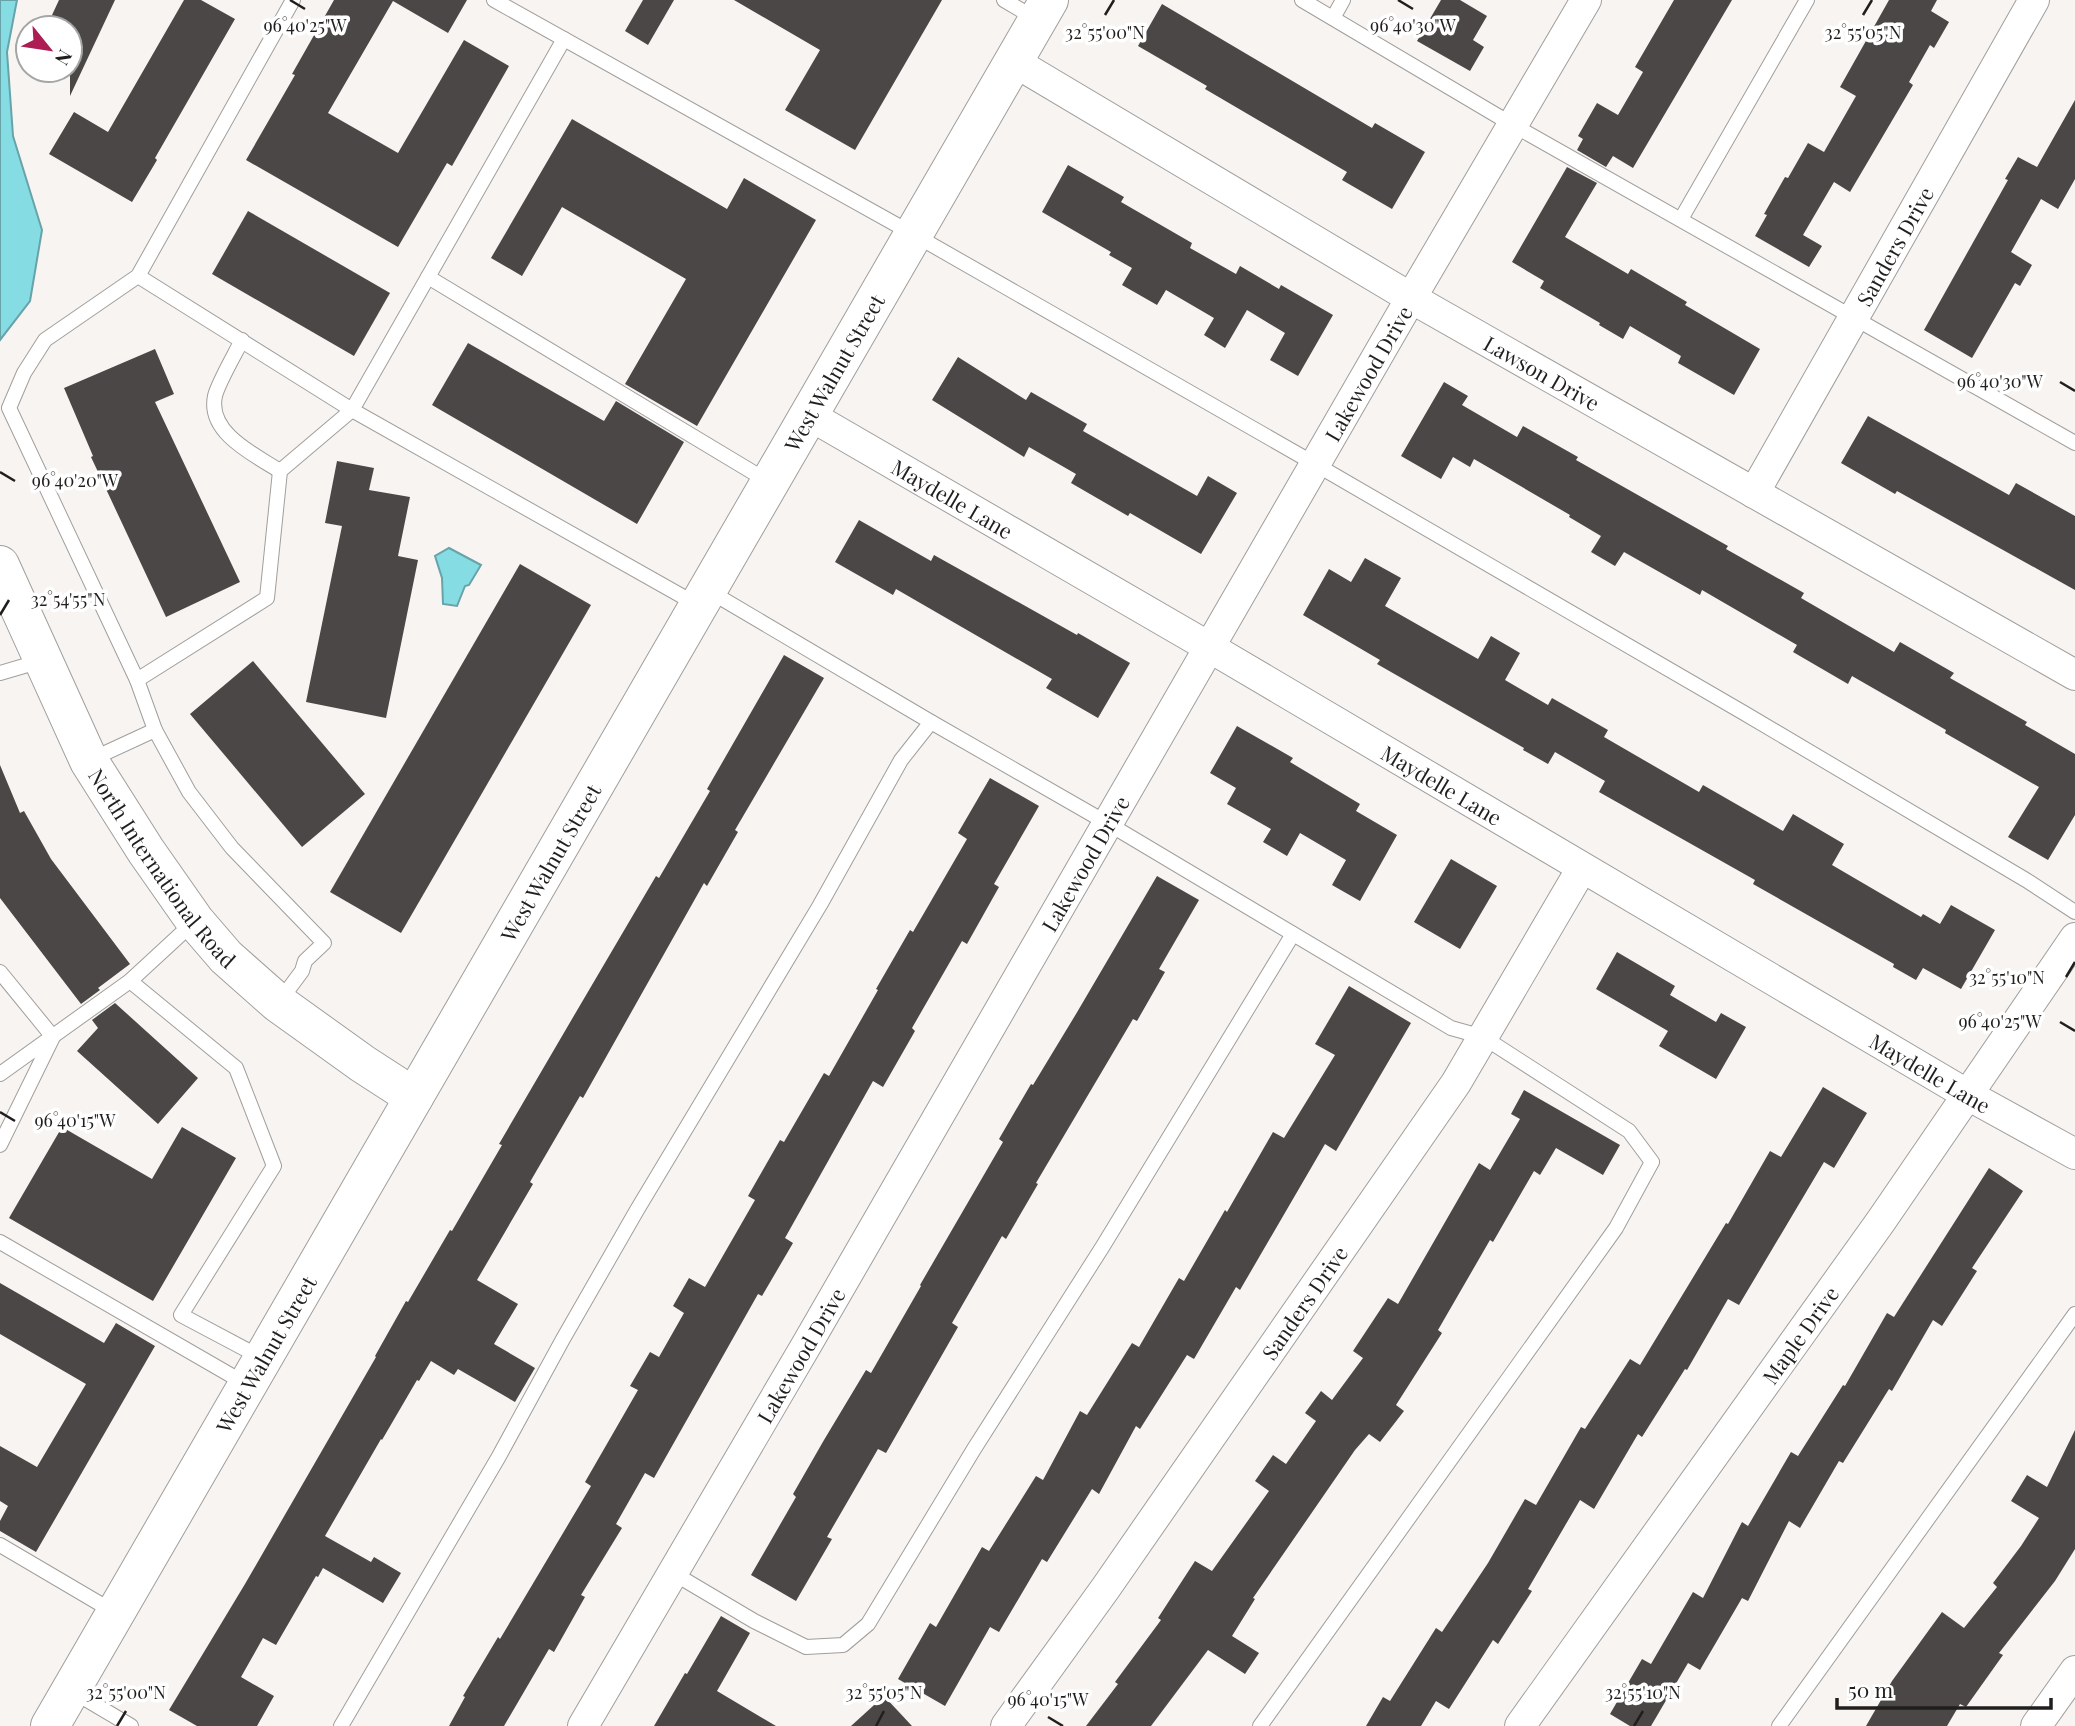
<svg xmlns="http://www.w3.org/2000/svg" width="2075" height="1726" font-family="'Playfair Display',serif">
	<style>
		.water { fill: #86dce3; stroke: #67a3a8; stroke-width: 2 }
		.building { fill: #4a4746 }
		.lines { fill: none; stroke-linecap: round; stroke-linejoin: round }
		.lane-casing { stroke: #a19e9c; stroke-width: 16 }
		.street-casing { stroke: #a19e9c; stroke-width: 32 }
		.secondary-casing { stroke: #a19e9c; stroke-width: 40 }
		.lane { stroke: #fff; stroke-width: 14 }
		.street { stroke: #fff; stroke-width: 30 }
		.secondary { stroke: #fff; stroke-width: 38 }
		.ticks { fill: none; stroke: #201f1e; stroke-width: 2.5 }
		.labels { text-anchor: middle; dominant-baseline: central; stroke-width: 7; stroke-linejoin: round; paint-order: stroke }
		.street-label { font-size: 21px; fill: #201f1e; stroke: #fff }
		.ticks-label { font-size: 18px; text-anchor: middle; fill: #201f1e; stroke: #fff; stroke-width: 7; stroke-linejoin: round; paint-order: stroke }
	</style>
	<rect width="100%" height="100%" fill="#f7f4f1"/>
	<g class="water">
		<path d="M0,0H17L7,52L13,136L42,230L30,301L0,340Z"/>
		<path d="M449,548L481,565L469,585L465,586L457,606L443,604L442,578L435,556Z"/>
	</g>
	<g class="building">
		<path d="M59,0H115L70,96V28H46Z"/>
		<path d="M184,0H201L235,19L155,158L157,160L132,202L49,154L74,112L108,132Z"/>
		<path d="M334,0H467L448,33L393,1L328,113L398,153L464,40L509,66L452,166L447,163L398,247L246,160L295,75L292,74Z"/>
		<path d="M643,0H674L648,45L625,31Z"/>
		<path d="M734,0H942L855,150L785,110L820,50Z"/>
		<path d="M1441,0H1460L1487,16L1473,40L1484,47L1470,71L1417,41Z"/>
		<path d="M1674,0H1732L1633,168L1613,156L1606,167L1577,150L1583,139L1578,136L1597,103L1618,115L1643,72L1635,67Z"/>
		<path d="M1889,0H1937L1931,11L1949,22L1934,48L1930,45L1909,82L1913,85L1850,192L1834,182L1803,235L1822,246L1809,267L1755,236L1767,215L1764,214L1785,177L1788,178L1808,143L1824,152L1856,96L1840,87Z"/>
		<path d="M1162,4L1372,128L1375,123L1425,152L1392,209L1342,180L1347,172L1205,89L1207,86L1138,46Z"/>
		<path d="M2075,100V179L2058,209L2041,199L2011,252L2032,265L2020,286L2015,283L1972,358L1924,330L2008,180L2005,179L2018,157L2037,167Z"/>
		<path d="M572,119L727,209L744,178L816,220L697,426L625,384L686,279L562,207L522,276L491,258Z"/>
		<path d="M1068,165L1124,197L1121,202L1192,243L1190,248L1236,274L1240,266L1279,289L1281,285L1333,315L1298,376L1270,360L1285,333L1247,310L1225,348L1204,335L1214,318L1166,290L1157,305L1122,285L1132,268L1109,255L1111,252L1042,212Z"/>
		<path d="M1567,167L1597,183L1565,237L1628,274L1631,269L1687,302L1685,305L1760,349L1734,395L1678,363L1681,356L1630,326L1623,339L1599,325L1600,323L1540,288L1544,281L1512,262Z"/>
		<path d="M248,211L390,293L354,356L212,274Z"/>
		<path d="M468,343L604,421L616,401L684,442L637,524L432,405Z"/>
		<path d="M155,349L174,394L155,402L240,582L166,617L91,457L93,456L64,388Z"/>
		<path d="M958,357L1026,400L1031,392L1087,424L1083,431L1197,496L1208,476L1237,493L1201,554L1130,513L1128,516L1071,483L1076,474L1029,447L1024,457L932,400Z"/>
		<path d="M1444,382L1468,396L1462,405L1517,437L1523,426L1578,457L1576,460L1728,546L1726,549L1804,593L1801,598L1894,652L1900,642L1954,673L1950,678L2027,722L2025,725L2075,754V815L2048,860L2008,837L2039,787L1945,733L1946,730L1852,676L1848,684L1793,652L1797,645L1702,590L1700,595L1624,552L1615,566L1591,552L1601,536L1569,517L1570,515L1474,459L1470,467L1453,457L1441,479L1401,456Z"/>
		<path d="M1868,416L2009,495L2016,483L2075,516V590L1897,491L1895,494L1841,463Z"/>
		<path d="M337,461L374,468L369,490L410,497L398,556L418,560L386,718L306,702L342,526L325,523Z"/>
		<path d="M859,520L931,561L934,555L1077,635L1078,633L1130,663L1098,718L1046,688L1052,679L896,589L893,595L835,562Z"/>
		<path d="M1365,558L1401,578L1385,606L1478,659L1491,636L1520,653L1505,680L1548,705L1552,698L1608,730L1604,737L1699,792L1703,785L1783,831L1793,814L1844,844L1832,865L1921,917L1923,914L1940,924L1951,905L1995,930L1961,989L1923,968L1916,980L1893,967L1894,964L1753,884L1755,880L1599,792L1605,781L1555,752L1548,764L1523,750L1524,748L1377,664L1380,660L1303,615L1329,569L1351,582Z"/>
		<path d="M520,564L591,605L401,933L330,892Z"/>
		<path d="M784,655L824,678L735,830L738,832L707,886L704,883L583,1098L580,1096L530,1182L533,1184L477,1280L518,1304L494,1344L535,1368L515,1402L458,1369L454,1375L431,1361L419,1381L417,1380L382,1440L381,1439L325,1536L371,1562L374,1557L401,1573L383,1603L323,1568L318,1577L316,1576L276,1645L263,1638L241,1677L274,1696L257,1726H197L169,1710L245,1584L376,1357L375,1356L406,1301L408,1302L450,1230L452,1231L502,1145L499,1144L572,1019L656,876L659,878L710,791L707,789Z"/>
		<path d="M253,661L365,794L302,847L190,714Z"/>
		<path d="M1237,726L1293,758L1290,762L1360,804L1356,811L1397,835L1360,901L1332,885L1346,860L1300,833L1287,856L1263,842L1271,829L1227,804L1236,788L1210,773Z"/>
		<path d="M0,765L20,813L24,811L51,859L130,964L98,988L100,990L81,1004L0,898Z"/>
		<path d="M990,778L1039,806L994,884L999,887L967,944L962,941L912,1028L915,1031L883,1087L873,1081L785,1238L793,1243L762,1296L758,1294L654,1478L645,1473L616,1524L622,1528L581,1595L585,1597L554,1652L549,1649L504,1726H449L465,1697L463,1696L498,1637L500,1639L591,1486L585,1482L638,1390L630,1386L650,1352L659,1357L684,1313L673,1306L689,1278L705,1287L755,1200L748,1196L780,1140L784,1142L824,1073L829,1076L878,990L876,989L910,930L913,932L967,839L958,833Z"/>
		<path d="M1451,859L1497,886L1460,949L1414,922Z"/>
		<path d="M1157,876L1199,900L1159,969L1165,972L1137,1021L1133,1019L1036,1183L1038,1184L1006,1239L1002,1236L952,1323L958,1327L886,1453L878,1449L827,1537L832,1539L796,1601L751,1575L796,1497L793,1494L824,1440L866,1370L871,1373L921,1286L920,1285L1003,1142L999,1139L1031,1084L1033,1085L1076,1014Z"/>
		<path d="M1617,952L1675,986L1670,995L1716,1022L1721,1013L1746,1027L1716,1079L1659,1046L1668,1031L1596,989Z"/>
		<path d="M1349,986L1411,1023L1336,1151L1325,1144L1240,1290L1236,1287L1194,1359L1187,1355L1140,1429L1136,1426L1099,1494L1092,1489L1047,1562L1042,1559L999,1632L990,1627L945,1706L898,1679L930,1623L936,1627L982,1547L989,1551L1036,1476L1043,1480L1080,1411L1087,1415L1132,1343L1139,1347L1179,1278L1184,1281L1225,1210L1227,1212L1273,1132L1284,1138L1335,1055L1315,1044Z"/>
		<path d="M115,1003L198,1078L158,1124L77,1051L98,1028L92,1020Z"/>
		<path d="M1823,1087L1867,1113L1834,1168L1824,1162L1739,1305L1728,1299L1687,1370L1685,1369L1642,1437L1638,1434L1594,1509L1580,1500L1528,1589L1532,1591L1498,1644L1493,1640L1449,1709L1436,1701L1421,1726H1366L1383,1697L1390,1701L1436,1628L1442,1632L1488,1563L1525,1499L1536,1505L1581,1427L1585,1429L1630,1359L1640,1365L1726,1223L1728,1224L1770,1151L1781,1157Z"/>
		<path d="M1524,1090L1620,1145L1603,1175L1556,1148L1540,1175L1534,1171L1493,1242L1490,1240L1438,1330L1442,1333L1396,1405L1404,1411L1380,1442L1369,1434L1355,1450L1253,1598L1255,1599L1232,1636L1259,1653L1245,1674L1208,1650L1151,1726H1086L1118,1684L1115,1682L1161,1620L1158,1618L1195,1561L1212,1571L1269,1491L1255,1481L1273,1455L1286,1464L1316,1421L1305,1413L1321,1391L1332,1400L1363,1358L1353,1351L1388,1298L1398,1304L1479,1163L1490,1170L1520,1119L1511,1114Z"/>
		<path d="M62,1127L152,1179L182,1127L236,1158L153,1301L9,1218Z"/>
		<path d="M1989,1168L2023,1191L1972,1268L1977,1271L1942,1326L1933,1320L1892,1391L1889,1389L1843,1463L1839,1461L1800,1528L1789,1521L1748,1601L1742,1598L1700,1670L1688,1663L1651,1726H1630L1610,1714L1642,1659L1651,1664L1693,1592L1703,1598L1742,1522L1748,1526L1791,1452L1798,1456L1843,1385L1845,1386L1887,1313L1894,1317Z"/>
		<path d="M0,1283L104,1343L116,1323L155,1346L36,1552L0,1531V1521L8,1506L0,1501V1446L37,1467L86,1384L0,1334Z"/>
		<path d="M2075,1430V1549L2055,1581L1999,1653L2003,1655L1966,1707L1960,1704L1947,1726H1866L1892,1681L1942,1612L1964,1628L1997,1587L1993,1583L2021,1546L2039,1518L2011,1501L2027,1475L2047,1487Z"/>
		<path d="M721,1616L750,1633L717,1691L776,1726H654L685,1673L687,1674Z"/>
		<path d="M884,1696L912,1726H851Z"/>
	</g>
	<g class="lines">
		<g class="lane-casing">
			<g id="lane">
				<path d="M494,0L913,234L1315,464L1744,713L2026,880L2075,912"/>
				<path d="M1004,0L1036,19"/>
				<path d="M1302,0L1513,125L2075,443"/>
				<path d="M1333,18L1343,0"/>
				<path d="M564,39L428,277L769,482"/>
				<path d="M1681,219L1807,0"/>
				<path d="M428,277L352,410L696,604"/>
				<path d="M242,340C235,354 218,383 215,396C207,433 255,455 280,471"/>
				<path d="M709,591L931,722L1107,823L1451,1028L1483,1037L1629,1131L1652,1162L1616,1228L1260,1726"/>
				<path d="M0,673L41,661"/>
				<path d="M137,680L267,598L280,471L352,410L138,276"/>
				<path d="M90,760L155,730"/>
				<path d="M0,972L53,1037L0,1145"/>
				<path d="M130,981L236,1068L274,1166L181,1315L262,1358"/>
				<path d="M279,1002L302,971L305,961L324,943L232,848L189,792L155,730L137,680L9,408L24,373L45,340L138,276L293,0"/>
				<path d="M0,1074L130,981L194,922"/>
				<path d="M0,1242L246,1384"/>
				<path d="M0,1545L114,1612"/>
				<path d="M673,1573L754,1621L806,1647L843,1645L868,1624L974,1449L1103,1246L1293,934"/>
				<path d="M72,1691L131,1726"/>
				<path d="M341,1726L498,1458L563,1339L637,1210L820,905L901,760L931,722"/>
				<path d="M1779,1726L2075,1314"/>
			</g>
		</g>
		<g class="street-casing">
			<g id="street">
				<path id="s1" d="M1013,61L1411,298L2075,675"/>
				<path id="s2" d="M809,415L1209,647L1968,1095L2075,1154"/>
				<path id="s3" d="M1754,493L2034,0"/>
				<path id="s4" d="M583,1726L807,1344L1411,298L1586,0"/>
				<path id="s5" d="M1006,1726L1105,1589L1456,1083L1582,868"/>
				<path id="s6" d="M1520,1726L1881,1221L2075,938"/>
				<path d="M2036,1726L2075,1671"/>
			</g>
		</g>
		<g class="secondary-casing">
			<g id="secondary">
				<path id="s7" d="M0,565L89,761L146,851L195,921L226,957L278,1003L363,1064L414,1097"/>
				<path id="s8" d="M50,1726L1049,0"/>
			</g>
		</g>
		<use href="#lane" class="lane"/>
		<use href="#street" class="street"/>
		<use href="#secondary" class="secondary"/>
	</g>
	<path class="ticks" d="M290,0L305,9M1398,0L1413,9M1105,15L1114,0M1863,15L1872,0M2060,382L2075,391M0,472L15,481M0,615L9,600M2066,977L2075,962M2060,1022L2075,1031M0,1112L15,1121M1048,1717L1063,1726M117,1726L126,1711M876,1726L884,1711M1634,1726L1643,1711"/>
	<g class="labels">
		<g class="street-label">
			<text stroke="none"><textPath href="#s3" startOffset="284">Sanders Drive</textPath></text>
			<text stroke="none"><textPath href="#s8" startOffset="1564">West Walnut Street</textPath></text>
			<text stroke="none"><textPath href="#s4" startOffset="1564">Lakewood Drive</textPath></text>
			<text stroke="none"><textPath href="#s1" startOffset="614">Lawson Drive</textPath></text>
			<text stroke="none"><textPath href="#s2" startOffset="166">Maydelle Lane</textPath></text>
			<text stroke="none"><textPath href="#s2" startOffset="733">Maydelle Lane</textPath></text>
			<text stroke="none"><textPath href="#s8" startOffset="998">West Walnut Street</textPath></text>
			<text stroke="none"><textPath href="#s4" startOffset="998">Lakewood Drive</textPath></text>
			<text stroke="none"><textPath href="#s7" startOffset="345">North International Road</textPath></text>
			<text stroke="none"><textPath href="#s2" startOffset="1300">Maydelle Lane</textPath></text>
			<text stroke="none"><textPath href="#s5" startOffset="518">Sanders Drive</textPath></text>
			<text stroke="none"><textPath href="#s6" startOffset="481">Maple Drive</textPath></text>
			<text stroke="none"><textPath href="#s8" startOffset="430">West Walnut Street</textPath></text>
			<text stroke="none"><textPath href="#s4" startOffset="430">Lakewood Drive</textPath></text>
		</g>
	</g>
	<g class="ticks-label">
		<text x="1413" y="32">96°40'30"W</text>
		<text x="305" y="32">96°40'25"W</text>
		<text x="1105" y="39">32°55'00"N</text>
		<text x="1863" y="39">32°55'05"N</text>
		<text x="2000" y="388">96°40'30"W</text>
		<text x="75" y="487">96°40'20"W</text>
		<text x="68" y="606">32°54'55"N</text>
		<text x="2007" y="984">32°55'10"N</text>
		<text x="2000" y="1028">96°40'25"W</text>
		<text x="75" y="1127">96°40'15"W</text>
		<text x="126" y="1699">32°55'00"N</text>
		<text x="884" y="1699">32°55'05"N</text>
		<text x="1643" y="1699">32°55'10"N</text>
		<text x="1048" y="1706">96°40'15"W</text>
	</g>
	<g transform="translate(49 49) rotate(120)"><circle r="33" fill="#ffffff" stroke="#a6a5a5" stroke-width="2"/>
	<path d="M0-5L12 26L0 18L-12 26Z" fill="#ad1d54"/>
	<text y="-10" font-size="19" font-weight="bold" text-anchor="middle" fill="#201f1e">N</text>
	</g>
	<path d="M1837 1698v10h214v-10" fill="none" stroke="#201f1e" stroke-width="3.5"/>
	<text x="1848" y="1698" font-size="21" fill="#201f1e" stroke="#ffffff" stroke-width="5" paint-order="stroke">50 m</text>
</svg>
